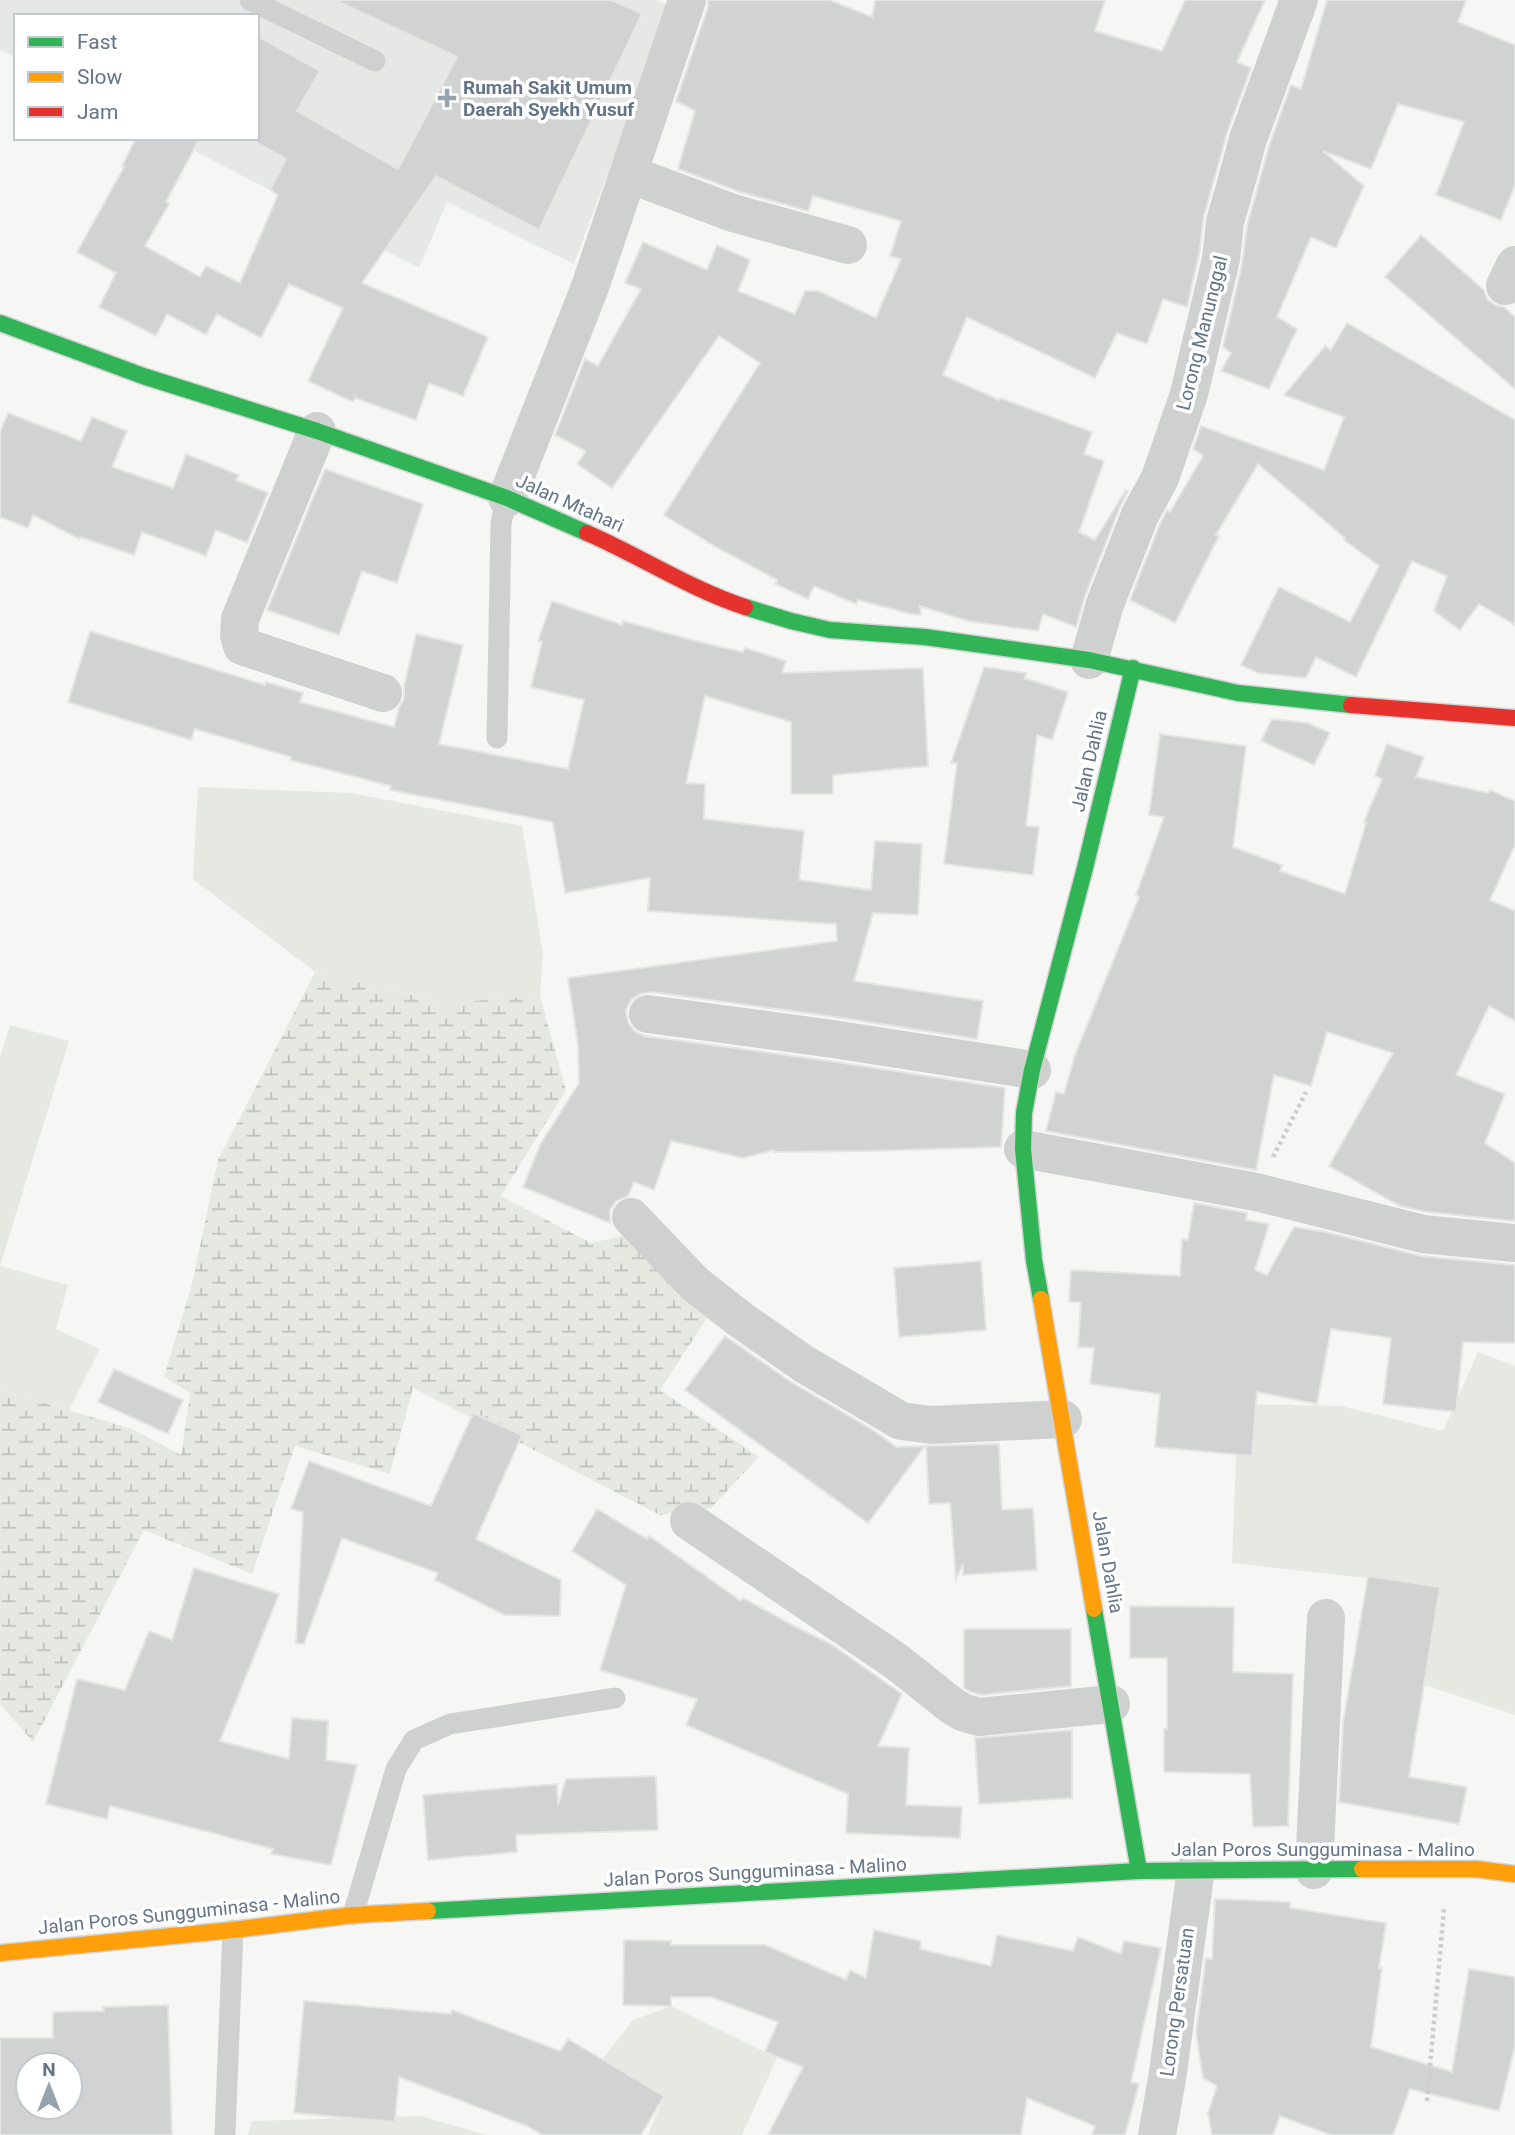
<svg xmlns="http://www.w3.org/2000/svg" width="1515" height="2135" font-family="Roboto,sans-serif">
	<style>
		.built { fill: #e6e8e6 }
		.grass { fill: #e5e9e2 }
		.wetland { fill: url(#wetland-marsh) }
		.building { fill: #d1d2d2; stroke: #e5e5e4; stroke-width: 2; fill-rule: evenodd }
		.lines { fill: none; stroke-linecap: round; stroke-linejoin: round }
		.fast-casing { stroke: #d1d3d4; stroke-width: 19 }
		.slow-casing { stroke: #d1d3d4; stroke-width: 19 }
		.jam-casing { stroke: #d1d3d4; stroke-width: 19 }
		.path { stroke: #cccdce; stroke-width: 4.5; stroke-dasharray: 3.5 3.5; stroke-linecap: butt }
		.lane { stroke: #cfd1d1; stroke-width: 21 }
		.street { stroke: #cfd1d1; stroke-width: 38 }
		.fast { stroke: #30b455; stroke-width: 16 }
		.slow { stroke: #ff9f0a; stroke-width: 16 }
		.jam { stroke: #e5322d; stroke-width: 16 }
		.poi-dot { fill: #96a2ad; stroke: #fff; stroke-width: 2.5 }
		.labels { text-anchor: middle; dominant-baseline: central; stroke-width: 7; stroke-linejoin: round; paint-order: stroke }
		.poi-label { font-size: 19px; font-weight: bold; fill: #637587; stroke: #fff; text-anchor: start }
		.street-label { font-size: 19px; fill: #637587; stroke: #fff }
	</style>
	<defs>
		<pattern id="wetland-marsh" width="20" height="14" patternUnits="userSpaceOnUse" patternTransform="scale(1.75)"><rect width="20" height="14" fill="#e5e9e2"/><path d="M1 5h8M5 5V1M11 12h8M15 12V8" fill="none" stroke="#bdc1bd"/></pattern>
	</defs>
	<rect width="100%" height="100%" fill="#f6f6f4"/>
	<path class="built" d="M0,0H656L670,6L574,264L447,202L419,268L170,138H257V16H16V58L0,50Z"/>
	<g class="grass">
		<path d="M198,787L351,793L522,826L543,953L540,996L444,1003L315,972L193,879Z"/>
		<path d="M10,1025L69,1041L0,1266V1057Z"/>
		<path d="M0,1266L68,1285L56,1329L100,1349L69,1410L0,1390Z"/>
		<path d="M1478,1352L1515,1366V1715L1392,1674L1420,1584L1232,1563L1238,1404L1341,1406L1443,1431Z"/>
		<path d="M671,2006L777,2058L742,2135H648L664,2096L602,2060L633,2020Z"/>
		<path d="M421,2116L486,2135H248L252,2121Z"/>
	</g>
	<path class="wetland" d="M315,972L444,1003L540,996L566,1090L501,1196L591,1243L654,1229L712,1310L660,1390L759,1457L711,1508L660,1515L413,1388L390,1474L295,1446L252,1574L144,1530L33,1742L0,1704V1390L132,1429L181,1455L190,1393L164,1377L193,1280L218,1160Z"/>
	<g class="building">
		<path d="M335,0H612L642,14L539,230L436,176L362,283L488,337L463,396L429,383L416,420L355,398L353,402L308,381L343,308L289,284L261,338L217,314L206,335L167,314L156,336L99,307L116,273L77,252L124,167L122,166L136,138H200L166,202L169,204L145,246L200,277L206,266L240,283L278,195L270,190L286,159L257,143V36L320,71L297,111L398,169L457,57Z"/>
		<path d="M708,0H830L872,17L875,0H1105L1095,31L1162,51L1185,0H1265L1237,62L1251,68L1227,133L1204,216L1199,255L1187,307L1163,299L1147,344L1117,333L1095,378L967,317L943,375L999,400L1000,398L1092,432L1084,454L1104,461L1079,532L1095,540L1126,490L1128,491L1120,507L1085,596L1076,627L1043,614L1038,631L968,621L920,606L921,615L911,614L858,600L856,604L814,586L808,599L775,584L777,580L716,547L664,515L760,363L719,336L612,488L577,464L586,451L555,435L585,359L598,366L641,289L625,283L643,242L707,270L717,245L750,260L738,291L795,314L805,291H818L876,318L901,259L890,256L901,221L813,196L808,211L740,192L678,169L695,111L676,101L708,7Z"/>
		<path d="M1327,0H1466L1458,22L1515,45V185L1501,220L1436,195L1464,122L1398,104L1371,169L1323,151L1364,186L1336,248L1311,237L1277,317L1297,329L1269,389L1221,371L1231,353L1223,347L1242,264L1247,226L1269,146L1291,85L1301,89Z"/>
		<path d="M1421,235L1484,290L1487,299L1495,305L1504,307L1515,317V389L1385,277Z"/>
		<path d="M1347,323L1515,420V625L1479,604L1460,630L1434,611L1447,576L1412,561L1356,677L1316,657L1306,678L1258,673L1241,665L1279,587L1350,622L1379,566L1344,540L1345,538L1258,464L1216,535L1219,536L1175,623L1130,600L1160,524L1167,510L1170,512L1203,456L1193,449L1201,426L1324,470L1344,417L1284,395L1325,346L1331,350Z"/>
		<path d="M8,413L81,441L92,417L127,431L112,467L173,488L186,454L239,475L236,480L268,493L247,543L216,530L206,556L142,532L134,555L80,537L79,539L33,515L28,528L0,517V432Z"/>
		<path d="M325,469L423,504L397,583L362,571L339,635L267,610Z"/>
		<path d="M552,601L622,625L623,621L696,641L743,652L745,648L786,661L782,673L923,668L928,766L833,775V794H791V722L705,696L686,783L705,784L704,819L804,831L799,880L871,890L875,841L922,844L918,915L873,913L854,981L983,1001L977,1039L836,1017L651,992L640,994L631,1000L626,1010L628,1022L634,1031L645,1036L830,1061L1005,1088L1001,1147L868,1151L774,1152V1150L743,1158L671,1141L654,1190L634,1182L628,1196L616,1201L610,1210V1223L523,1187L540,1145L579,1083L578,1045L568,978L837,941L836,924L648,911L650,878L565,893L553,822L390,790L391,786L290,760L291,757L195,729L191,740L68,702L90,631L265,685L266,682L303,693L300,702L394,727L399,708L404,699V687L416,634L463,645L439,744L568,769L584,700L531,687L542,642L538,641Z"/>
		<path d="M984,667L1026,673L1024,678L1068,692L1052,740L1037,735L1026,826L1039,827L1033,875L944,864L957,763H951Z"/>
		<path d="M1272,719L1308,723L1330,733L1314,765L1261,741Z"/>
		<path d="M1160,734L1246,746L1233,847L1282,865L1280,871L1345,894L1366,823L1364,822L1382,779L1375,776L1387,744L1424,757L1416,777L1488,793L1490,790L1515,801V845L1490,900L1515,911V1021L1489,1006L1456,1075L1505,1094L1485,1143L1515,1163V1221L1427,1212L1400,1206L1329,1166L1393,1053L1327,1032L1311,1086L1274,1075L1256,1170L1046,1131L1056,1092L1064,1094L1075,1055L1139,897L1136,895L1164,817L1149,815Z"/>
		<path d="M1194,1203L1247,1213L1246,1220L1269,1224L1255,1270L1267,1275L1294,1227L1326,1232L1421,1256L1515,1265V1343L1463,1342L1456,1412L1383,1404L1391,1338L1331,1329L1317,1404L1257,1392L1252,1456L1155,1447L1160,1394L1090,1384L1094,1348L1078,1347L1081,1302H1069L1071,1270L1180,1276L1182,1239L1188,1240Z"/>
		<path d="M981,1261L986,1330L899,1337L894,1268Z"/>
		<path d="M725,1336L791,1382L873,1430L896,1447L925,1446L868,1523L685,1390Z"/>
		<path d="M114,1369L183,1400L168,1434L98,1402Z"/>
		<path d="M473,1413L522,1435L476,1539L561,1580L560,1616L504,1615L435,1580L438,1573L342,1538L304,1644L296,1643L303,1512L291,1509L309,1461L431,1506Z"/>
		<path d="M999,1444L1002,1510L1033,1508L1037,1570L963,1575V1564L956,1579L950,1503L929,1504L926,1446Z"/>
		<path d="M597,1509L647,1539L649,1536L741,1601L743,1598L796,1627L831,1644L902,1694L878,1746L909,1748L906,1805L962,1807L960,1838L846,1833L848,1794L686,1725L697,1699L600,1670L626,1585L572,1551Z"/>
		<path d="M194,1568L279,1594L220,1741L289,1759L292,1718L328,1721L326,1760L357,1765L331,1865L271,1854L273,1849L110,1806L107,1819L46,1804L77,1679L125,1690L149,1631L172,1640Z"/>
		<path d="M1368,1576L1440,1587L1409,1777L1467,1787L1459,1824L1339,1802L1343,1723Z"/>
		<path d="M1130,1606L1234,1607L1233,1672L1293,1674L1288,1826L1253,1827L1250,1774L1164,1772V1729H1167V1658H1130Z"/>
		<path d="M964,1629H1071V1686L981,1695L971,1692L964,1688Z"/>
		<path d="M1072,1730V1798L979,1804L975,1738Z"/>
		<path d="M656,1776L658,1830L516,1835L517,1852L428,1860L423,1795L557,1784L558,1805L566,1779Z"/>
		<path d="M1215,1899L1290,1902V1908L1386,1923L1379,1968H1382L1371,2047L1452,2072L1469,1969L1515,1977V2046L1499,2111L1410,2089L1393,2135H1331L1280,2116L1273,2135H1212L1208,2113L1217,2086L1203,2078L1196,2032L1206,1958L1212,1959Z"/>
		<path d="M874,1930L921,1941L920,1949L991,1966L997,1935L1073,1951L1078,1937L1121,1954L1124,1941L1161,1948L1131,2082L1139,2084L1125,2135H1092L1095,2126L1027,2098L1021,2135H768L803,2067L765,2052L778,2022L711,1997H671V2006L623,2005L624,1940L671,1941V1945H765L846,1980L850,1970L866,1978Z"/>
		<path d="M304,2001L451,2014L452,2010L560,2051L568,2039L664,2096L641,2135H542L527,2126L399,2077L395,2122L294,2113Z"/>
		<path d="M168,2005L172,2135H0V2038H53V2012L104,2011L103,2007ZM28,2065H70V2107H28Z"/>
	</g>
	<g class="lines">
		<g class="fast-casing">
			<g id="fast">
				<path d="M0,323L143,376L317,431L507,498L587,533"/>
				<path d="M745,607L791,621L830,630L925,637L1089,660L1238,693L1351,705"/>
				<path d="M1041,1299L1034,1260L1023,1149L1024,1113L1032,1070L1086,864L1133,668"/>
				<path d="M1094,1609L1139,1871"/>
				<path d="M428,1911L1139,1871L1362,1869"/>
			</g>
		</g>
		<g class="slow-casing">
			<g id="slow">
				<path d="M1041,1299L1094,1609"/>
				<path d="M1362,1869H1476L1515,1874"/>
				<path d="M0,1953L233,1930L353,1915L428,1911"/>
			</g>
		</g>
		<g class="jam-casing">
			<g id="jam">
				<path d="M587,533C640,556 690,589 745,607"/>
				<path d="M1351,705L1515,718"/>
			</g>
		</g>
		<g class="path">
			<path d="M1273,1157L1306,1092"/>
			<path d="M1427,2101L1444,1909"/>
		</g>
		<g class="lane">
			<path d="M250,0L375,61"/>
			<path d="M497,738L501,523L507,498"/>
			<path d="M353,1915L396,1769L414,1740L450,1724L615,1698"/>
			<path d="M225,2135L233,1930"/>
		</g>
		<g class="street">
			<path d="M629,174L733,213L848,245"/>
			<path d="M1505,286L1515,265"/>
			<path d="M317,431L240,619L239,635L242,646L383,693"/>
			<path d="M507,498L590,287L687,0"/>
			<path d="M1089,660L1105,604L1140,515L1160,478L1189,394L1221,259L1225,222L1235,187L1248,139L1299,0"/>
			<path d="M648,1014L833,1039L1032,1070"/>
			<path d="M1023,1149L1256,1192L1423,1234L1515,1243"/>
			<path d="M631,1217L695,1284L741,1320L804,1364L901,1421L932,1425L1063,1419"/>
			<path d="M689,1521L897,1662L951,1705L962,1712L979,1717L1111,1704"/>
			<path d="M1314,1870L1326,1618"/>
			<path d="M1157,2135L1167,2079L1196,1869"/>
		</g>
		<use href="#fast" class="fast"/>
		<use href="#slow" class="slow"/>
		<use href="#jam" class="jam"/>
	</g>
	<path class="poi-dot" d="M443.5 87.5h7v7h7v7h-7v7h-7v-7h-7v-7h7z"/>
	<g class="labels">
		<g class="poi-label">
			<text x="463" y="87">Rumah Sakit Umum<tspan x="463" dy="22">Daerah Syekh Yusuf</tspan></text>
		</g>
		<g class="street-label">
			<text transform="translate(1202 333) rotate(-76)">Lorong Manunggal</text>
			<text transform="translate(570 503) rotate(24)">Jalan Mtahari</text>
			<text transform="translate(1089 761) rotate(-77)">Jalan Dahlia</text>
			<text transform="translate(1108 1562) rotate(80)">Jalan Dahlia</text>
			<text x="1323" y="1849">Jalan Poros Sungguminasa - Malino</text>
			<text transform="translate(755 1872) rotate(-3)">Jalan Poros Sungguminasa - Malino</text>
			<text transform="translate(189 1912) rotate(-6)">Jalan Poros Sungguminasa - Malino</text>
			<text transform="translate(1177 2002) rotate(-82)">Lorong Persatuan</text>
		</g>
	</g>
	<rect x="14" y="14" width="245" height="126" fill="#ffffff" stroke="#c1c8cf" stroke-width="2"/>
	<rect x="28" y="37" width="35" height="10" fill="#30b455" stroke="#c1c8cf" stroke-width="2"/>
	<text x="77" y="49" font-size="21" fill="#637587">Fast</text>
	<rect x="28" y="72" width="35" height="10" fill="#ff9f0a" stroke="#c1c8cf" stroke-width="2"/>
	<text x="77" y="84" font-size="21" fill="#637587">Slow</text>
	<rect x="28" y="107" width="35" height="10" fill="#e5322d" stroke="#c1c8cf" stroke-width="2"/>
	<text x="77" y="119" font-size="21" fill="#637587">Jam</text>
	<g transform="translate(49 2086)"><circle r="33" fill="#ffffff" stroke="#c1c8cf" stroke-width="2"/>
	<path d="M0-5L12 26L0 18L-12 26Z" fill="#96a2ad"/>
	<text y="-10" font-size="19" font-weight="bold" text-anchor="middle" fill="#637587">N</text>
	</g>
</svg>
